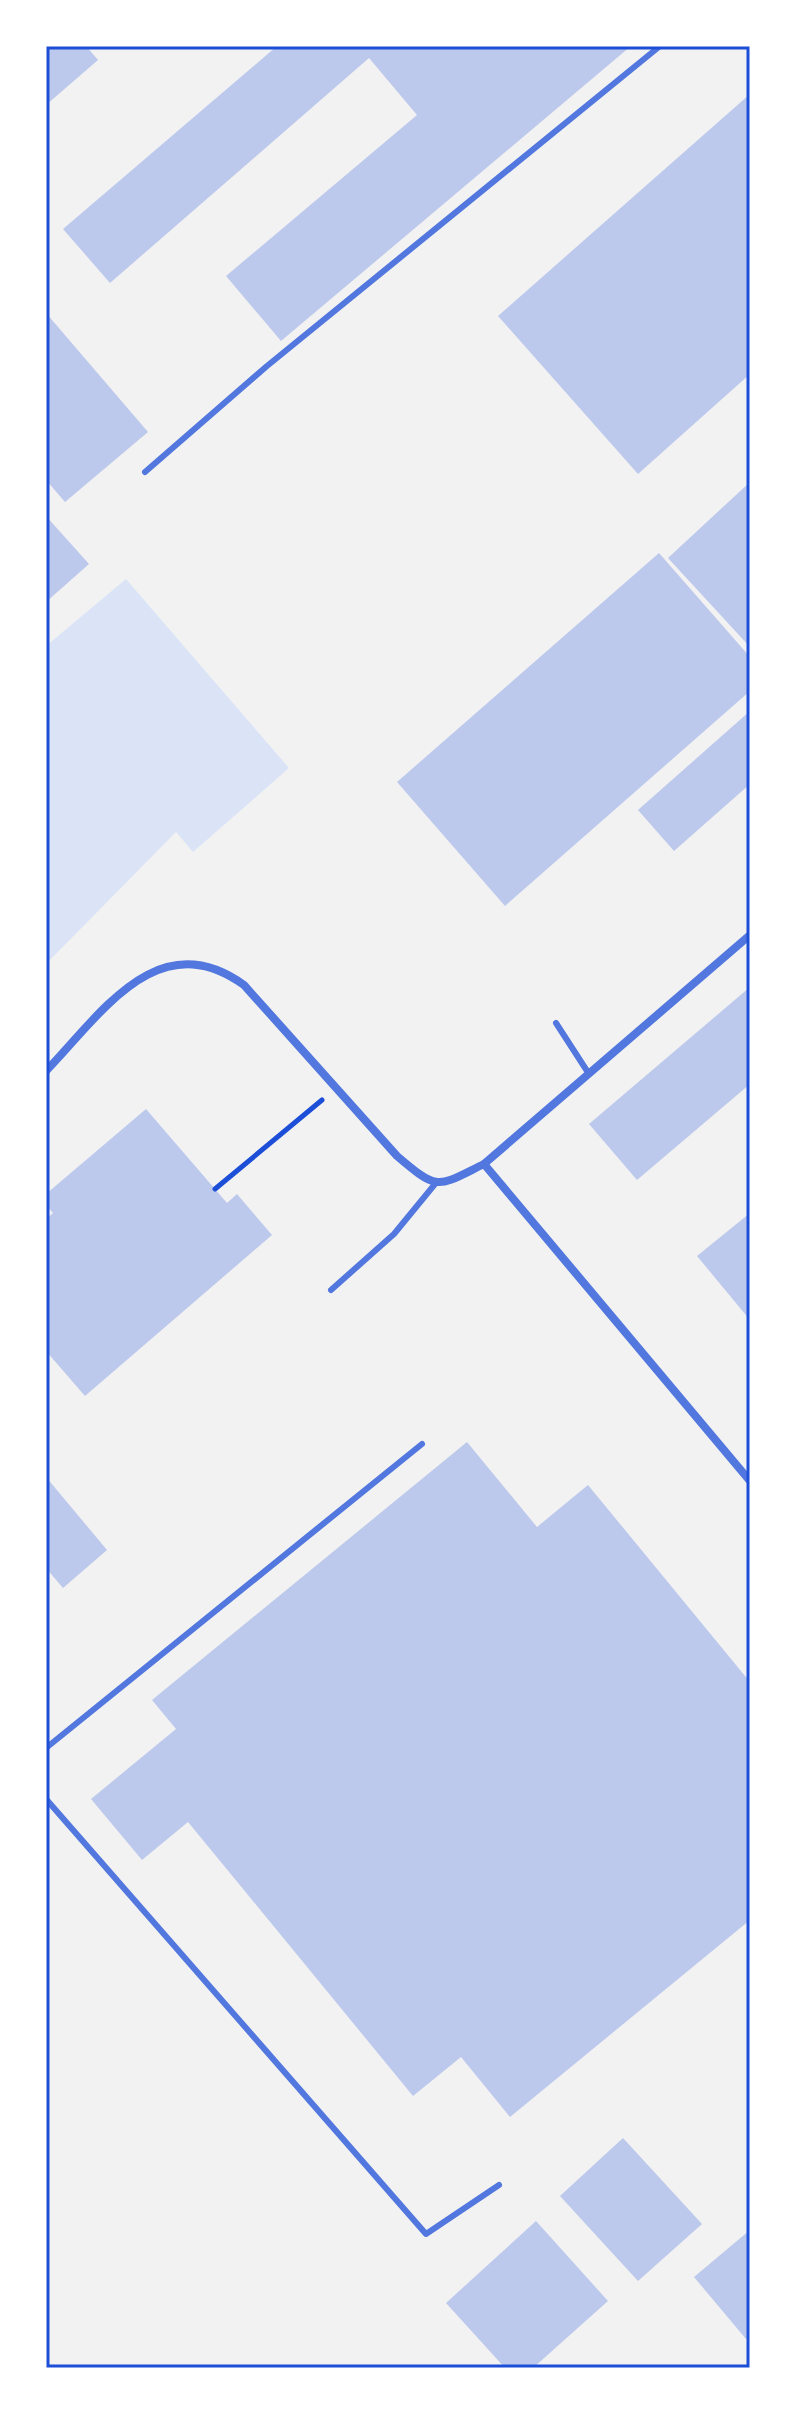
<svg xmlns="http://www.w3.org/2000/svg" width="796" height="2414" font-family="'Fira Sans',sans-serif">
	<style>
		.green { fill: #dbe4f7 }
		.building { fill: #bdc9ec }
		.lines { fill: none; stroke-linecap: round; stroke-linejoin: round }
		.path { stroke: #1d4ed8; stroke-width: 5 }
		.service { stroke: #5277de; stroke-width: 6 }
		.minor { stroke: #5277de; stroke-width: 8 }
		.neatline { fill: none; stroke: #1d4ed8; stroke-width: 3 }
	</style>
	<rect width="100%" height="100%" fill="#f2f2f2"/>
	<path class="green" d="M126,579L289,768L193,852L176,832L46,964V646Z"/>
	<g class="building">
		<path d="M46,46H86L98,60L46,105Z"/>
		<path d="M277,46H631L281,341L226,276L417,115L369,58L110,283L63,229Z"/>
		<path d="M750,94V374L638,474L498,316Z"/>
		<path d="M46,313L148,432L65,502L46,480Z"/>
		<path d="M750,482V647L668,558Z"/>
		<path d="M46,516L89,564L46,602Z"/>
		<path d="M659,553L750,657V691L505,906L397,782Z"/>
		<path d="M750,711V784L674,851L638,810Z"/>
		<path d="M750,987V1084L637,1180L589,1124Z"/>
		<path d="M146,1109L227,1203L237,1194L272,1235L85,1396L46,1351V1219L53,1213L46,1205V1194Z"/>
		<path d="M750,1213V1320L697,1256Z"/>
		<path d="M467,1442L537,1527L588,1485L750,1682V1920L510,2117L461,2057L413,2096L188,1822L142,1860L91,1799L176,1729L152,1700Z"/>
		<path d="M46,1477L107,1550L63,1588L46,1568Z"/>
		<path d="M623,2138L702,2224L638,2281L560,2196Z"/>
		<path d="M536,2221L608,2301L533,2368H505L446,2303Z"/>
		<path d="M750,2230V2336L746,2339L694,2277Z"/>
	</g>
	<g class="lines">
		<path class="path" d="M215,1189L322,1100"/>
		<g class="service">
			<path d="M145,472L267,366L660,46"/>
			<path d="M556,1023L589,1074"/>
			<path d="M331,1290L394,1234L435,1184"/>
			<path d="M46,1748L422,1444"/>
			<path d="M46,1799L426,2234L499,2185"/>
		</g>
		<g class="minor">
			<path d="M46,1071C101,1014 158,923 244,985L397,1156C439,1192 437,1187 484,1164L750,935"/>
			<path d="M484,1164L750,1481"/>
		</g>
	</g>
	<rect width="796" height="2414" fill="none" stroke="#ffffff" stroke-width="96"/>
	<rect x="48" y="48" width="700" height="2318" class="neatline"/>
</svg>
